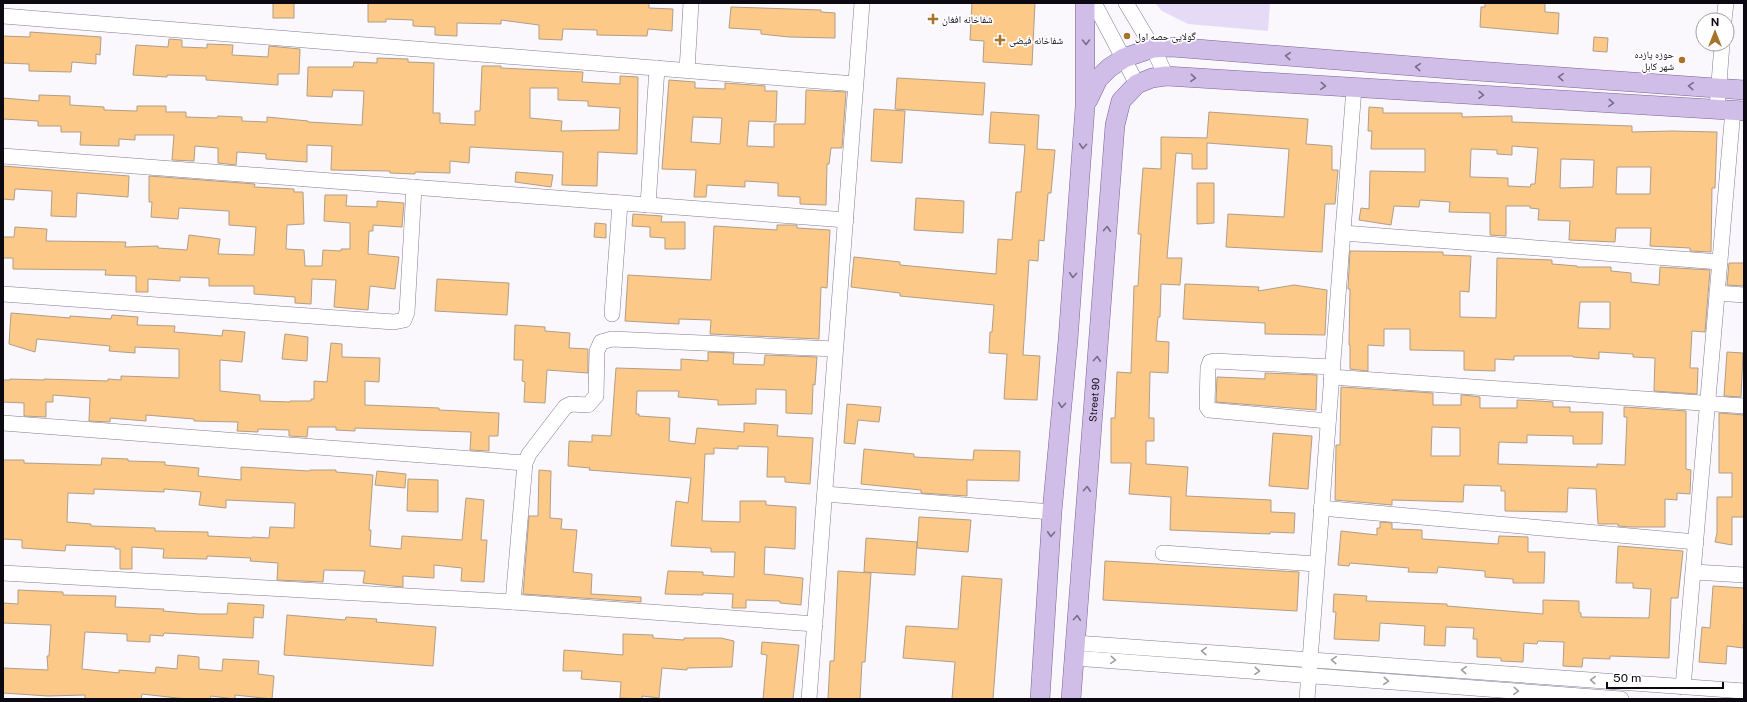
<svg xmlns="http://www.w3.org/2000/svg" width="1747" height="702" font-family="'Public Sans','Noto Naskh Arabic',sans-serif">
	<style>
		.green { fill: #e5dbf6 }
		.building { fill: #fdc988; stroke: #b19e87; fill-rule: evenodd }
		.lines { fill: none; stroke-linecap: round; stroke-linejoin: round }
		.minor-casing { stroke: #857b94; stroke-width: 16 }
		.major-casing { stroke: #786394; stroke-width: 20 }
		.minor { stroke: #fff; stroke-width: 15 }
		.major { stroke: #d0bee9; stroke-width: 19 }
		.oneway { stroke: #786d88 }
		.oneway2 { stroke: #9e9da0 }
		.poi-dot { fill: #a5732a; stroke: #fff; stroke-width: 1.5 }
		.labels { text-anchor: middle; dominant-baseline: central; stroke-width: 3.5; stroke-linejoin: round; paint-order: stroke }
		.poi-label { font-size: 10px; fill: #0d0912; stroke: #fff; text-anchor: start }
		.street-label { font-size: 10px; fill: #0d0912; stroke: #fff }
	</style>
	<rect width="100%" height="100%" fill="#faf7fd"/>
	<path class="green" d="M1155,3H1270L1268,31L1188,24L1162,11Z"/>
	<g class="building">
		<rect x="273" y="3" width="21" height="15"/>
		<path d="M368,3H649V8L673,9L672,31L648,29L647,36L597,35V30L563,29L562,40L539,39V25L501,20V24L457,23V36L435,35V27L413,26V20L386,19V22H368Z"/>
		<path d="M972,3H1035L1032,65L983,62L984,41L970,40Z"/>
		<path d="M1485,3H1545V12L1559,13L1558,34L1480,27L1481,7H1485Z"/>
		<path d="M731,7L821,10V12L835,13V38L789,37L761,34V30L729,28Z"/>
		<path d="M30,32L101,37L100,55L96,54V64L72,62L71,72L29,71V64L3,63V36L30,37Z"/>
		<path d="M1594,37L1608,38L1607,52L1593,51Z"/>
		<path d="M169,39L182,40V47L207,48V44L233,45L232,55L268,57L269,46L300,49L299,74H278V85L206,80V76L167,75V77L133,75L136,45L168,47Z"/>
		<path d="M377,58L408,59V62L434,63L433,113H440V123L475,125V111H480L482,66H501V68L583,72L582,82L620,84V76L638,77L637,154L598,152L597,186L562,185L563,152L470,147L469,163L450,161V173L415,172V174L390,173V171L331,170L332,146L307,145V162L266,159V154L237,152L236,165L218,163V148L195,146L194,161L172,160L174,135H135V140L119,139V146L80,145L81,132H61V126H38V121L3,119V98L39,101V95L70,96V105L104,107V110L137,111V106H166V112H186V117L217,118L218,116L242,117V121L267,122V117L308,121V122L362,125L364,91L333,90L332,97L307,96L308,67H353L354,62L377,63ZM530,88H558V100L588,101V106L620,108L619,130L561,131L562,121L530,118Z"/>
		<path d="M897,78L985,83L983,115L895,109Z"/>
		<path d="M669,80L695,82V88L725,89V83L765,86V91H777L776,122L749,121L747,146L774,147V124H805L806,90L846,92L842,148H831L829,164H827L826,205L800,204V197L778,196V183L745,181V187L707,185L706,197H694L696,170L662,169ZM693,117L722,118L720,144L691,142Z"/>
		<path d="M1369,107L1383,108V113H1462V117L1512,116V122L1632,126V132L1672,131L1717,132L1715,188H1712L1711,252L1690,251V248L1650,246L1651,228H1616L1615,242L1569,240L1570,221L1538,220L1539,209L1530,208V206H1506V236L1490,235V213L1449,212L1450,202L1420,200L1419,207L1394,206L1391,225L1359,220L1361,208L1369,209L1370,171L1425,172V149H1371L1372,131H1368ZM1512,146L1538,148L1535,184H1531L1530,187L1508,186V178L1470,177L1471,149L1497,150V154L1512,155ZM1561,159L1594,160L1593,187L1560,188ZM1617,167H1651L1650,194H1616Z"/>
		<path d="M874,109L905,111L902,163L871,161Z"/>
		<path d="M991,112L1039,115L1037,149L1055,150L1051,193H1048L1044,241L1039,240L1038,261L1029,260L1023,355L1040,356L1037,400L1004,399L1007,354L989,353L990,332H992L994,305L900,296V293L851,287L854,257L900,262V265L996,274L998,239L1012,240L1016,192H1021L1025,145L989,143Z"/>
		<path d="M1209,112L1308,119L1306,144L1332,146V170H1338L1335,204H1325L1322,252L1226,247L1228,214L1284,217L1289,149L1207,143V169H1192V154L1176,153L1167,258H1182L1180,285L1161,284L1160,317H1158L1156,341L1169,342L1168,373L1150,372L1149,418H1154V441H1146V464L1188,467L1186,496L1271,500V512L1295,513L1294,533L1270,532V534L1170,530L1171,497L1129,494L1131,463H1111V418H1115L1117,372L1131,373L1134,286H1138L1141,234H1138L1143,168L1161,169V137L1207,138Z"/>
		<path d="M3,166L129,176L128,197L77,193L76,217L51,216L52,191L15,189L14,200L3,199Z"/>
		<path d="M516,172L553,175L551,187L515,182Z"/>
		<path d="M149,176L255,184L254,187L294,189V192H303L304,224L287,225L286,249L304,250L305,266H322L323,250L341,251V249H350V223L324,221L325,195H347L346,206L377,207V201L404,203L402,227L373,225V231H369L368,254L399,257L395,289L370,286L368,310L334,307L336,280L312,279L311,304L295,303V297L254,294V286H209V278L180,277V281L148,279V292H136V276L105,275L106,270L13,269V258H3V237H14L15,227L47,229L46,241L126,242L125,247L158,246V248L187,250L189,235L220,239L218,254L254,255L256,227L229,225V211L179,208L178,219L151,217L152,202H149Z"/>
		<path d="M1197,183H1214V223L1197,224Z"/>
		<path d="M916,198L964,201L963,233L914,230Z"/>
		<path d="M633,214L662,216L661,222H685V249H665V238L650,237V227L632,226Z"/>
		<path d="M595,223L606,224V238L594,237Z"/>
		<path d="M777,225H797V228L830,230L827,288L821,287L819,339L710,334L711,320L679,319V324L625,321L628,275L711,280L714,226L777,230Z"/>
		<path d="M1350,251L1443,252V255L1471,256L1469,292L1460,291V317L1496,318L1497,258L1552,260V264L1577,266V267H1611V271L1631,273V282L1659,285L1660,267L1710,270L1705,332L1692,331L1690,368H1698L1697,394L1654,391L1655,358L1633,357V354L1599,352V359L1573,357V356H1514V360L1495,359V371L1464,370V351L1410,350V329H1384V346L1368,345V371L1350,369V345H1349L1350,289H1348ZM1580,302H1610V329L1578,328Z"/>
		<path d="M1729,263H1744V286L1727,285Z"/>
		<path d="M437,279L509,283L507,315L435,311Z"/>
		<path d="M1185,284L1259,287L1258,291L1294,285L1327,290L1325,335L1265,334V323L1183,319Z"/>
		<path d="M11,313L70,318V316L111,319L112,315L138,317L137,325L175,326L174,332L222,336L223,330L245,332L242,362L220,360V391L260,395V401L290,402V401H311V399H314V381L327,382L331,343L342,344V357L380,358L379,382L365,381V405L439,408V410L499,413L498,436H489V451L470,450L471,432L355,428V431L336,430V427H308L307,437L289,436V430L258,429V432L237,431L238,422L194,421V419L146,415V421L110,418V422L89,421L90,398L53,395V402H46V417L24,416V403L3,402V380H10V379L44,380V379L108,381V379L121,380V376L179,378V349L135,347V353L109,351L110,346L37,339L35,352L9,344Z"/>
		<path d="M515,325L545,327V331L570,333L569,348L588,349V373L547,370L545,403L524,402L525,382L522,381L523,360H514Z"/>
		<path d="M285,334L308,337L307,361L282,359Z"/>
		<path d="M708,352L734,353L733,364L764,365L765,355L817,357L815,385L813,384L812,414L786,413V390L756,389V404L718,405V400L678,397L679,391H637L636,414H639V416L670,418L669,441L695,444L697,428L744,432V423L778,425L777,436L813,438L810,484L785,482V477H767L768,447L738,446V449L714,448V454H705L702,521L740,522V501H766V505L796,507L795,549L765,547L764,574L803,578L801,605L780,603V601L746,600V608H732L733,594L703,593V595L665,594L668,571L703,572V575L734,577L735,552H711V548L671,546L676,501L688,503L691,478L589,470L590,468L568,466L569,441L592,442V435L611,436L616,368L681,370V359L708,361Z"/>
		<path d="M1727,352L1743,353L1741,397L1724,396Z"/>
		<path d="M1265,373L1317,375L1316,410L1216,402L1217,377L1265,379Z"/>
		<path d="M1341,387L1433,393V405H1461V395H1464L1480,397V408H1517V400L1539,401L1553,402V407H1570V412H1603L1602,444H1573V436L1527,435V443L1499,442L1498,464L1597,467V464L1625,465L1627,417H1624V407L1686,411V469L1691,470L1690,494L1677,493V500L1665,499V527H1631L1618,526V524H1598L1596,489L1568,488L1567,512L1505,511V491H1501V486L1464,485L1463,502L1392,500V505L1335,500L1336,445H1340ZM1432,427L1460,428V456H1431Z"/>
		<path d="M847,404L881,407L879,422L858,420L855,444L844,443Z"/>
		<path d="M1719,413L1744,415V517H1732V545L1715,542L1717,533V497H1732V473H1719Z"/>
		<path d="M1273,433L1312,436L1308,489L1269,486Z"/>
		<path d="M864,449L914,454V457L973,460L974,450L1020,451L1019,481L967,480V496L921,493V490L861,484Z"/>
		<path d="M102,458L128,459V461L165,462V465L199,468L198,476L241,480V467L309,471L310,470H336V472L373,475L369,530H371L370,546L401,549L402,536L462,540L466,498L484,500L481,540H487L484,582L461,581L462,568L434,565V578L403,576V587L363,583L365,571L324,570L323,582L277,580L278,563L250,561L251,558L207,556V559L163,558L164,549L132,547V569H120V549H115V547L66,545L65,551L22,548V540L3,539V460H24V463L101,465ZM94,489L164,492V489L201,492L199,505L226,508V500L295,503L294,528L270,527L269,538L252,537V538L208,536V532L155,531V528L91,526V524L67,522L68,493L94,494Z"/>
		<path d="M539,470L551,471L550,518L562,519L561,529L577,530L573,572L592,574L591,594L641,597V602L523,594L529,516H538Z"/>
		<path d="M377,471L406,474L405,488L375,485Z"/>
		<path d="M408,479L438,480V512L407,511Z"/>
		<path d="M919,517L971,520L968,552L917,548Z"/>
		<path d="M1380,522L1392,523V529L1422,530V539L1498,544L1499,536L1528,537V552H1545L1544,583H1513V579L1485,577V571L1438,567L1437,573L1408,572L1409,568L1350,563L1349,566L1338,565L1341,531L1377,535V528H1380Z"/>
		<path d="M866,538L917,542L915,575L864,572Z"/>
		<path d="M1618,546L1683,551L1678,598H1671L1669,658L1610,656V659L1583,658L1582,667L1563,666L1564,642L1538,641L1537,644L1524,643L1523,662L1501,661V658L1477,657V639H1473L1474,628L1446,627L1445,646L1424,645L1425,626L1380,623L1379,641L1334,639L1336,612H1333L1334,594L1367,596L1366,601L1447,604V606L1543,614V600L1579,601V612L1581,613V617L1649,618L1651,589L1633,588V583H1616Z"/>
		<path d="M1105,561L1299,572L1297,611L1103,600Z"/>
		<path d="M838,571L871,573L865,662H862L860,699H828L830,661H834Z"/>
		<path d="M962,576L1002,579L993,699H952L955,662L903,658L906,626L958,629Z"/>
		<path d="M1713,586L1744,588L1743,648L1727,646L1726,664L1699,662L1702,627L1710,628Z"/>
		<path d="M18,590L63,592V595L116,596L115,607L164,609L163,611L199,614H227L228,603L264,605L263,618L254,617L253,638L164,633L163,636L150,635V642L127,641V634L85,632L82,669L119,673V670L155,673L156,667L177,669L178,655L199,657V669L222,671L223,659L259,661L258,674L274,676L272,699L235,695V699L211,696L210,699H186L142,694L141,699H85V695L48,696L3,693V668L48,670L47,656H49L51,625L3,623V603L18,604Z"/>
		<path d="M287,615L345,620L346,617L377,619L376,622L436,627L433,666L284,655Z"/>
		<path d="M623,634L653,635V638L684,640V638H721L734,641L732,667L687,668V670L662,668L659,698L642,696V699L620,698L621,682L581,679L582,671H563L564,650L623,655Z"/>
		<path d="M762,642L799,645L793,699H763L767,655L761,654Z"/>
	</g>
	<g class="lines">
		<g class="minor-casing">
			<g id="minor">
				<path d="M1094,3L1137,84"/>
				<path d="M1126,3L1153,48L1166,76"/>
				<path d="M3,16L855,84"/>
				<path d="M1724,20L1726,3"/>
				<path d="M687,70L691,3"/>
				<path d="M1717,109L1722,44"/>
				<path d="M3,156L846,220"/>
				<path d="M648,205L657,68"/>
				<path d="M1343,233L1720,262"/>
				<path d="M1717,293L1744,295"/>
				<path d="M3,294L394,322L404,320L407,312L414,187"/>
				<path d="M612,314L620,203"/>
				<path d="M1331,377L1744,406"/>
				<path d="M1328,421L1209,410L1207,407L1208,368L1210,362L1214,361L1332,367"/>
				<path d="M3,423L525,463"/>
				<path d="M825,494L1052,512"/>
				<path d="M1321,508L1696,542"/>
				<path d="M1163,553L1316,564"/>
				<path d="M1694,572L1744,575"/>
				<path d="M3,573L513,602L815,624"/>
				<path d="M513,602L525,463L529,454L565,407L571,404L588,405L596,396L597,351L601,342L612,339L835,349"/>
				<path d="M1076,643L1744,691"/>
				<path d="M1074,658L1621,699"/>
				<path d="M1683,687L1733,110"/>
				<path d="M809,699L862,3"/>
				<path d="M1307,699L1354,88"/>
			</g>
		</g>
		<g class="major-casing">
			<g id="major">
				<path d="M1088,100L1098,79L1109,68L1124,58L1153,48L1172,47L1450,69L1744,90"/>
				<path d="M1040,699L1052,512L1068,340L1085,107V3"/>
				<path id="s1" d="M1071,699L1115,125L1121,101L1137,84L1152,78L1166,76L1744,111"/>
			</g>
		</g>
		<use href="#minor" class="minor"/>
		<use href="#major" class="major"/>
	</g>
	<defs><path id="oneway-chevron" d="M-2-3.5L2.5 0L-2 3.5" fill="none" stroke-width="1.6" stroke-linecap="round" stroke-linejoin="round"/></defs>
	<g class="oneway">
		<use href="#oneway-chevron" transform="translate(1086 42) rotate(90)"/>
		<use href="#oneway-chevron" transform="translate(1288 56) rotate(-175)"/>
		<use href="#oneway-chevron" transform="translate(1418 67) rotate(-175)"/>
		<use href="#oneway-chevron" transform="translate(1561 77) rotate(-176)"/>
		<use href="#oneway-chevron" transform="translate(1193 78) rotate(4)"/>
		<use href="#oneway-chevron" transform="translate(1323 86) rotate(4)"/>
		<use href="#oneway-chevron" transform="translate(1691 86) rotate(-176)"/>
		<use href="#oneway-chevron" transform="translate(1481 95) rotate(3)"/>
		<use href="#oneway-chevron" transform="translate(1611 103) rotate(3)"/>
		<use href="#oneway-chevron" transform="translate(1083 146) rotate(94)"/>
		<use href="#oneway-chevron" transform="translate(1107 229) rotate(-86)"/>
		<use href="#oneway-chevron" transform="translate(1073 275) rotate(94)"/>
		<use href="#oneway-chevron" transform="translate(1097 359) rotate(-86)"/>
		<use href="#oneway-chevron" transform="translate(1062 405) rotate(95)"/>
		<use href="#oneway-chevron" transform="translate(1087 489) rotate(-86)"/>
		<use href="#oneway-chevron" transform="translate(1051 534) rotate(93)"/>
		<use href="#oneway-chevron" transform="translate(1077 618) rotate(-86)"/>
	</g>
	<g class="oneway2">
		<use href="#oneway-chevron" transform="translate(1204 651) rotate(-176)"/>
		<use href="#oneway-chevron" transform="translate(1113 660) rotate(4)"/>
		<use href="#oneway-chevron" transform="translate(1334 660) rotate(-176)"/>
		<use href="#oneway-chevron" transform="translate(1464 670) rotate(-176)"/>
		<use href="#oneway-chevron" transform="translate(1257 671) rotate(4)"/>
		<use href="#oneway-chevron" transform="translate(1593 680) rotate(-176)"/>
		<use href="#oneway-chevron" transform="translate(1386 681) rotate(4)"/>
		<use href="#oneway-chevron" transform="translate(1516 691) rotate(4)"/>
	</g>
	<g class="poi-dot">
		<path d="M931 13h4v4h4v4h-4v4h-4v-4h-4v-4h4z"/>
		<circle cx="1127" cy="36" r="4"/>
		<path d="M998 34h4v4h4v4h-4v4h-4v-4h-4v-4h4z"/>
		<circle cx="1682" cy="60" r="4"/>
	</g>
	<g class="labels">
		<g class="poi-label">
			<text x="942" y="19">شفاخانه افغان</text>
			<text x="1135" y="36">گولایی حصه اول</text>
			<text x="1009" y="40">شفاخانه فیضی</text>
			<text x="1674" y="54" text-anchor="end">حوزه یازده<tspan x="1674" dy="12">شهر کابل</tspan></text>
		</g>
		<g class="street-label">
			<text stroke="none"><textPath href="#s1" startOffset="300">Street 90</textPath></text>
		</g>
	</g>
	<rect width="1747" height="702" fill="none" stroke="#0d0912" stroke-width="8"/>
	<g transform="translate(1715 32)"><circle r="19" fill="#ffffff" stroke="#9e9da0"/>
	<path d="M0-3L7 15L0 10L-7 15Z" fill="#a5732a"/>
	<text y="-6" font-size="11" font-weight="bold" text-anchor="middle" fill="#0d0912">N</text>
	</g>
	<path d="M1607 682v6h116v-6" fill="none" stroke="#0d0912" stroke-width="2"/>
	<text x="1613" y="682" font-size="12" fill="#0d0912" stroke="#ffffff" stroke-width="3" paint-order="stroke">50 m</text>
</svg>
